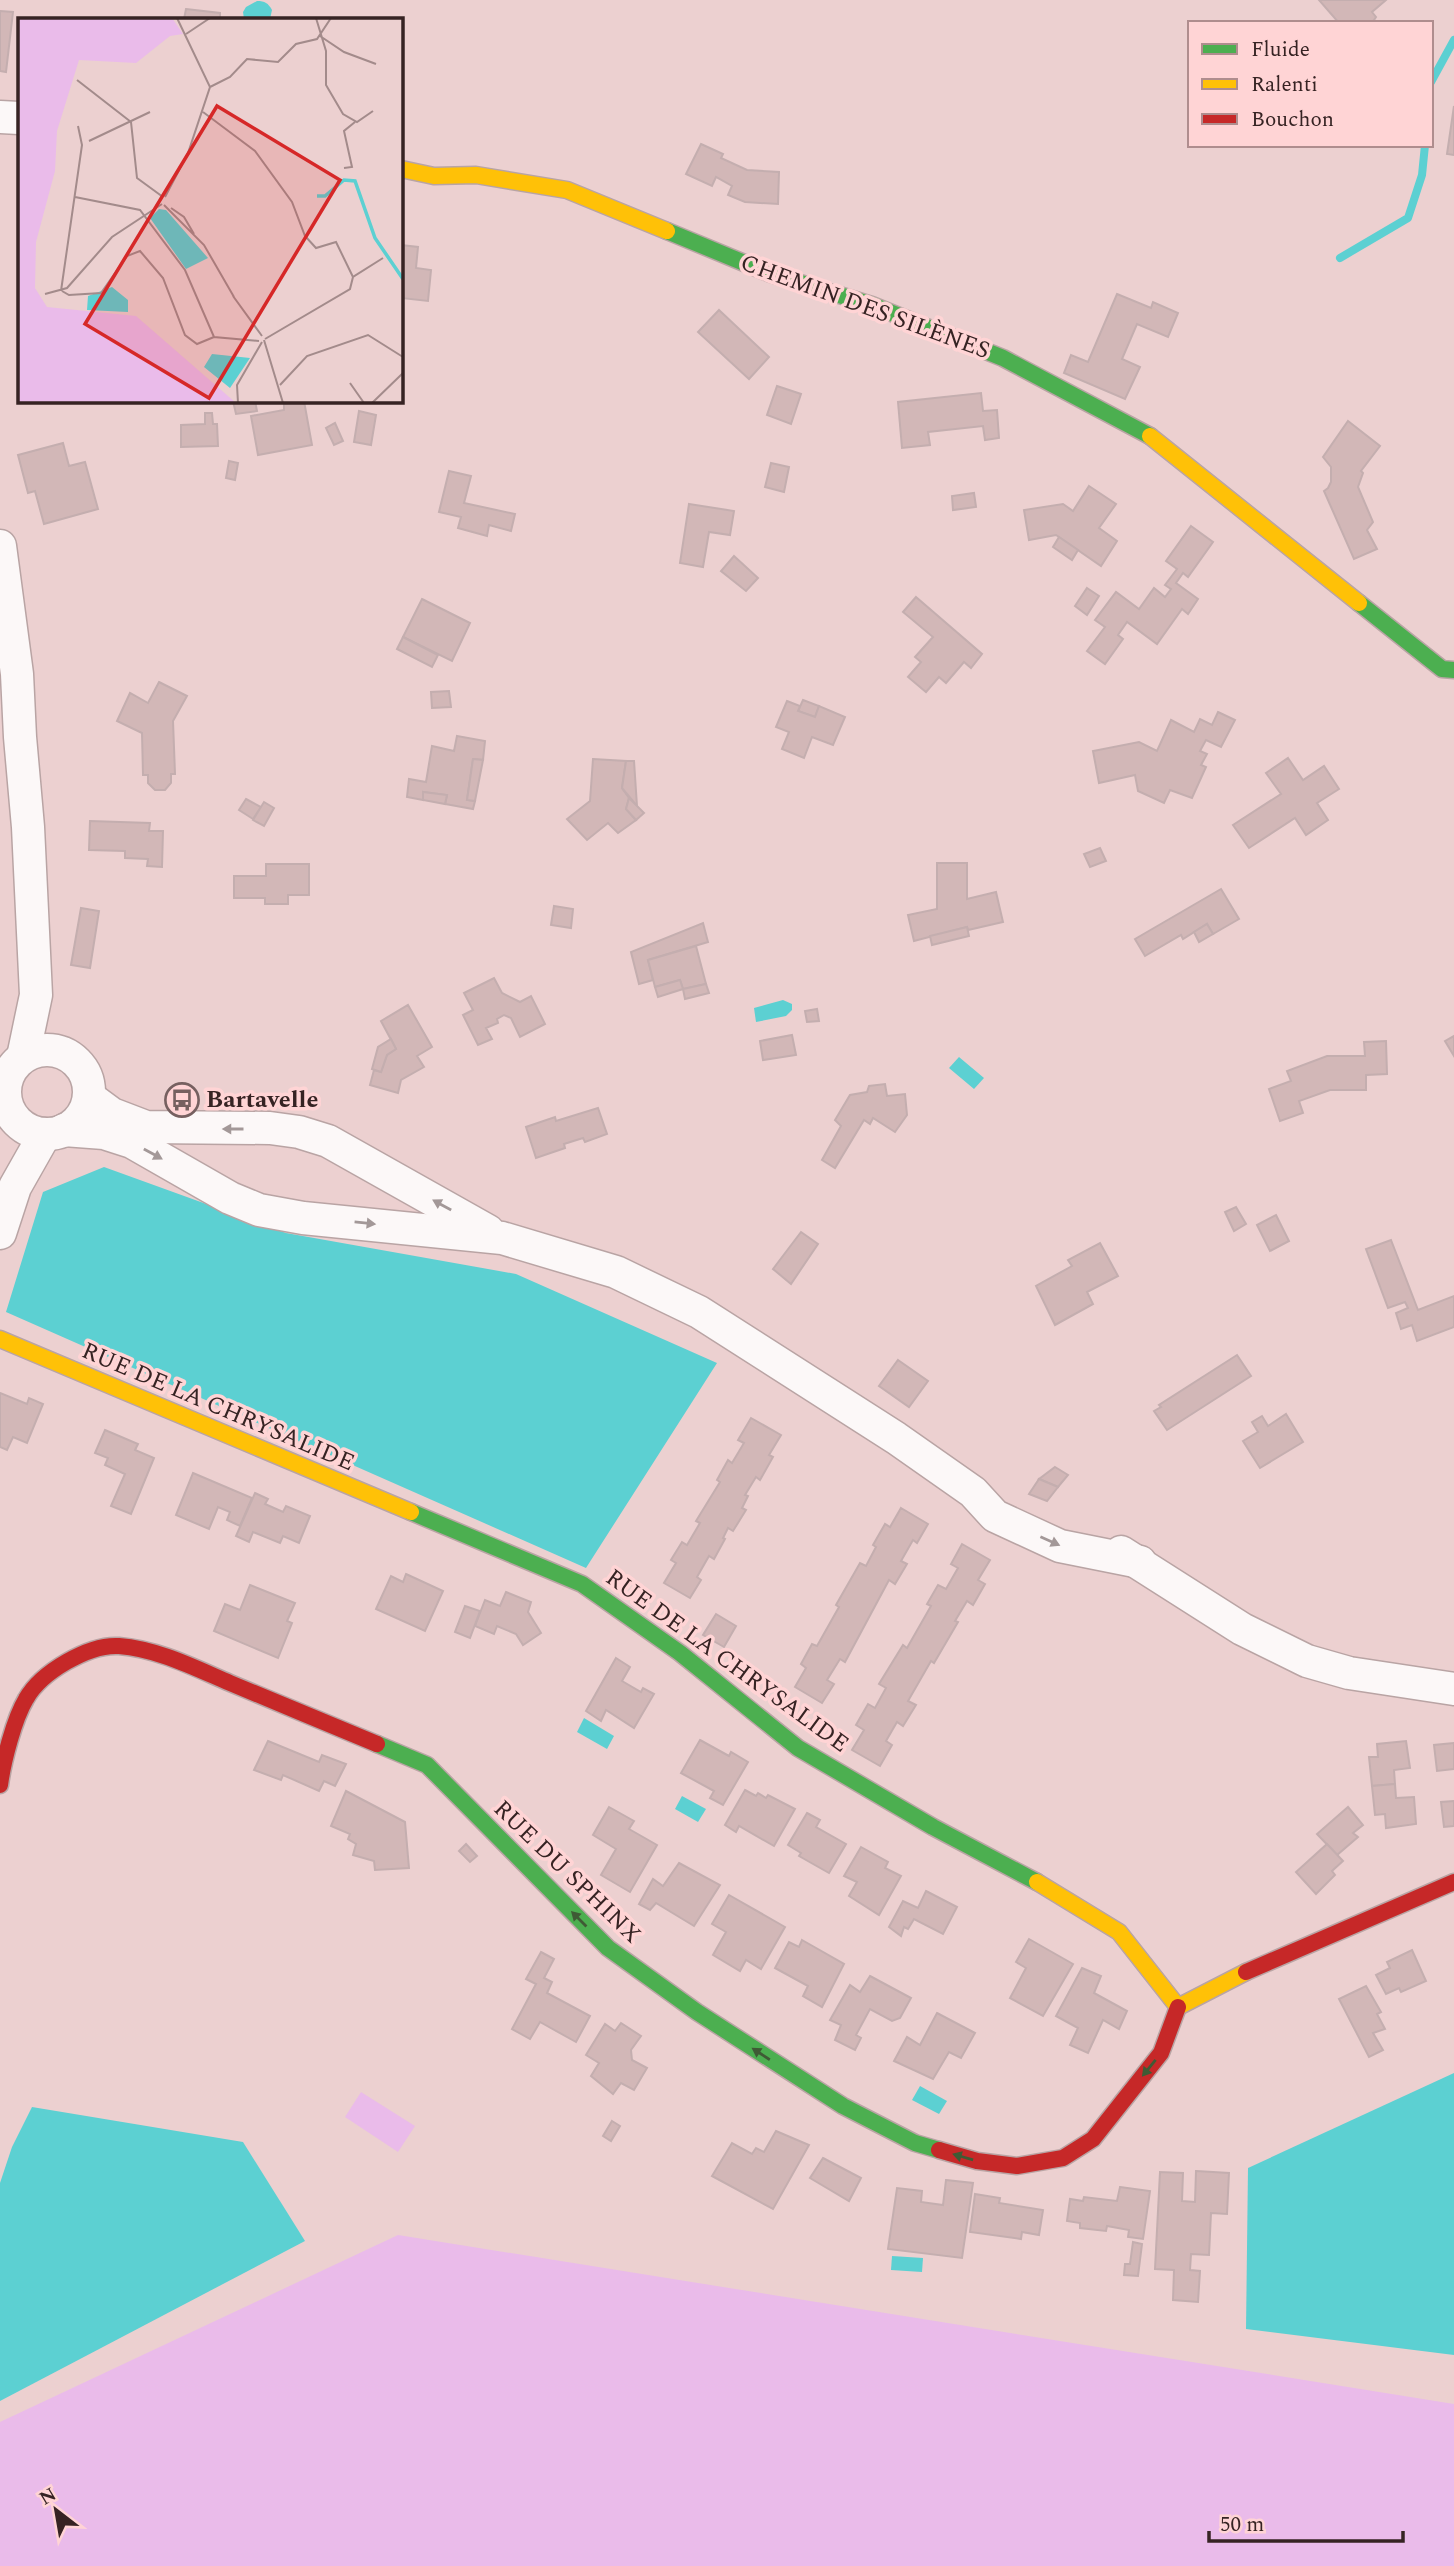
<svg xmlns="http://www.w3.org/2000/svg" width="1454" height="2566" font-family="Spectral,serif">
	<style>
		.green { fill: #eabbea }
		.water { fill: #5cd0d2 }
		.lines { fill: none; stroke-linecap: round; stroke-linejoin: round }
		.stream { stroke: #5cd0d2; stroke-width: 8 }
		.building { fill: #d2b7b7; stroke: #c4aeaf; stroke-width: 2 }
		.street-casing { stroke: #b9a4a4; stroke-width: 35 }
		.fast-casing { stroke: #b9a4a4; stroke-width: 19 }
		.slow-casing { stroke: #b9a4a4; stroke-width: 19 }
		.jam-casing { stroke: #b9a4a4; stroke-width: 19 }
		.street { stroke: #fcf8f8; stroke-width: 32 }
		.fast { stroke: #4caf50; stroke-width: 16 }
		.slow { stroke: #ffc107; stroke-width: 16 }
		.jam { stroke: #c62828; stroke-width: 16 }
		.oneway { fill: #a39898 }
		.oneway2 { fill: #3f5b35 }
		.labels { text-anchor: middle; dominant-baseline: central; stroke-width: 7; stroke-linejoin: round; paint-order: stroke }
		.street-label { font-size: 24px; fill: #362323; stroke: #ffd4d5 }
		.poi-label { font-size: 24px; font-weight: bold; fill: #362323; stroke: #ffd4d5; text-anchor: start }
		.inset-river { fill: none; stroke: #5cd0d2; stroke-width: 3.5 }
		.inset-road { fill: none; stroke: #a38b8b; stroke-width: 2 }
		.view { fill: #d62828; fill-opacity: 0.15; stroke: #d62828; stroke-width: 3.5 }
		.inset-edge { fill: none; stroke: #362323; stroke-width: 3.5 }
	</style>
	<rect width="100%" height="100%" fill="#ecd0d0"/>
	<g class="green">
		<path d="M361,2092L415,2126L398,2152L345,2117Z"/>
		<path d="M398,2235L1454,2404V2566H0V2422Z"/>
	</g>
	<g class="water">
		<path d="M257,1C265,1 268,3 272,10L270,19H244L243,12L246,7Z"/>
		<path d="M783,1000L792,1004V1010L786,1016L756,1022L754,1008Z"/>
		<path d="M959,1057L984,1078L974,1089L949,1068Z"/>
		<path d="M104,1167L286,1233L516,1274L717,1363L586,1568L6,1312L43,1192Z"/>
		<path d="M584,1718L614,1736L607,1749L577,1732Z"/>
		<path d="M682,1796L706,1809L698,1822L675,1809Z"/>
		<path d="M1454,2073V2355L1246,2329L1248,2168Z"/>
		<path d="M920,2086L947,2101L939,2114L912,2100Z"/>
		<path d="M32,2107L243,2142L305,2241L0,2401V2183L12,2147Z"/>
		<path d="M892,2256L923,2258L922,2272L891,2270Z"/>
	</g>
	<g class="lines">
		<g class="stream">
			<path d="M1431,82L1454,40"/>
			<path d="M1340,258L1408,218L1422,175L1425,145"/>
		</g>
	</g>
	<g class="building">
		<path d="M1319,0H1386L1372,12L1376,17L1372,23H1339Z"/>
		<path d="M186,9L220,13V19H184Z"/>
		<path d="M0,11L13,12L6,72L0,71Z"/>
		<path d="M1454,106V155L1447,154Z"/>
		<path d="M701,144L723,154L721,158L747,170L779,172L778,204L745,202L728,195L732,186L716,177L712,186L686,174Z"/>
		<path d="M401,245L418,247L416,268L431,270L428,301L402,298L401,308Z"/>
		<path d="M1117,294L1151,308L1153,302L1178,313L1168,337L1137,324L1122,359L1140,367L1125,399L1064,373L1071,355L1088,362Z"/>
		<path d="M719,310L769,357L749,379L698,332Z"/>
		<path d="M777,386L801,394L791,424L767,415Z"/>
		<path d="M981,393L983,411L997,410L999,438L985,440L983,426L928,432L930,445L902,448L898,402Z"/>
		<path d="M233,401H255L257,411L236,414Z"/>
		<path d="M304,401L312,445L258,455L251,416L284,410V404Z"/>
		<path d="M359,411L376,415L371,445L354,442Z"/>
		<path d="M205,413H212L213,424H217L218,446L181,447V425L205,424Z"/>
		<path d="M1348,421L1380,446L1361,471L1363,473L1358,487L1373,522L1367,530L1377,549L1354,559L1324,491L1328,488L1331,482V467L1323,457Z"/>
		<path d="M335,423L343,441L334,445L326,428Z"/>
		<path d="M63,443L69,466L85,462L98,509L44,524L35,491L28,493L18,455Z"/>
		<path d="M229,461L238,463L235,480L226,478Z"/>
		<path d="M771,463L789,467L784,492L765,487Z"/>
		<path d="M449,471L471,476L464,503L515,514L511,531L489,525L487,536L458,528L461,517L439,512Z"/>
		<path d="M1089,486L1116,504L1099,528L1117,541L1101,566L1056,535L1029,540L1024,510L1063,504L1073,511Z"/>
		<path d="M974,493L976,507L953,510L952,496Z"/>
		<path d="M689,504L734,511L730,535L709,532L703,567L680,563Z"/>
		<path d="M1191,526L1213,542L1188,577L1183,573L1176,583L1198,599L1188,614L1182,609L1157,644L1127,622L1118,635L1123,639L1105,664L1087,651L1105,627L1095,620L1116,592L1139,609L1154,588L1165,597L1171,589L1165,585L1177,569L1166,561Z"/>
		<path d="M1059,537L1078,550L1072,560L1053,547Z"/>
		<path d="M734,556L758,578L746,591L721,571Z"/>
		<path d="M1087,588L1099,596L1087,615L1075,606Z"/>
		<path d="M916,597L982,654L971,668L964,662L946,683L939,677L926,692L908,677L921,662L915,657L933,637L903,612Z"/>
		<path d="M422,599L470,623L452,661L403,637Z"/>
		<path d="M403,637L438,655L432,667L397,649Z"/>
		<path d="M159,682L187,696L173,721L175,774H171V783L165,790H155L148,783V775H143L142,733L117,721L130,693L148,703Z"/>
		<path d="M449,691L451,707L432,708L431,692Z"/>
		<path d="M803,700L819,706L815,717L798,711Z"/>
		<path d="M787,701L800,706L798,711L815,717L819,706L845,717L833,745L812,737L804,758L782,749L789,732L776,727Z"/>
		<path d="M1218,712L1235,720L1221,747L1206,740L1200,751L1207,754L1201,765L1206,767L1192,798L1170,790L1164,803L1138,791L1135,775L1099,783L1093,751L1139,742L1157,751L1171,720L1194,732L1200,719L1212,725Z"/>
		<path d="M457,736L485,741L483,760L473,759L467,800L475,801L473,809L445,804L447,795L423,792V800L407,797L409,779L426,782L432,746L454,751Z"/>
		<path d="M1288,758L1303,780L1324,766L1339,789L1317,803L1328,820L1306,835L1295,818L1249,848L1233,825L1281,794L1266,773Z"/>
		<path d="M473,759L483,760L475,801L467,800Z"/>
		<path d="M593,759L626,761L622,788L629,798L626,809L636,820L618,833L608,823L587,840L567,819L590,801Z"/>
		<path d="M626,761H634L637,806L622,788Z"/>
		<path d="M423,792L447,795L445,804L423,800Z"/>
		<path d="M629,798L644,813L636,820L626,809Z"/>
		<path d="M246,799L261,807L253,819L239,810Z"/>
		<path d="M264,802L274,808L264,826L253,820Z"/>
		<path d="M90,821L150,823L149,831H163L162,867L147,866L148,859L125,858V851L89,850Z"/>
		<path d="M1100,848L1106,861L1090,867L1084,854Z"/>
		<path d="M937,863H967V899L996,892L1003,922L968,930L967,927L914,941L908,915L937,909Z"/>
		<path d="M266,864H309V895H288V904H265V898H234V876H266Z"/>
		<path d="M1221,889L1239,919L1213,934L1207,924L1183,939L1181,935L1145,956L1135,939Z"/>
		<path d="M554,906L573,909L571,928L551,925Z"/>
		<path d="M81,908L99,911L90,968L71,965Z"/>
		<path d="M703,923L708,942L648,960L653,980L639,984L631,952Z"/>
		<path d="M1207,924L1213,934L1199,942L1194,932Z"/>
		<path d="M967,927L969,936L932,945L930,936Z"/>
		<path d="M696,946L706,984L683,989L680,980L655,987L648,960Z"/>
		<path d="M494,978L502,993L520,1002L531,996L545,1024L520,1037L511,1018L504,1015L497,1019L498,1023L486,1028L492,1039L478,1045L463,1015L473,1010L464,993Z"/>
		<path d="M680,980L683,989L658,997L655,987Z"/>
		<path d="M706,984L709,993L685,999L683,989Z"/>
		<path d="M408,1005L432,1047L417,1056L424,1067L401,1080L398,1093L370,1085L374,1070L381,1072L387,1055L396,1049L381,1021Z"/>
		<path d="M817,1009L819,1021L807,1022L805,1011Z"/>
		<path d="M792,1035L796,1055L763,1060L760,1041Z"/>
		<path d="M1454,1036V1056L1445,1041Z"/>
		<path d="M391,1039L396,1049L387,1055L381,1072L372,1069L378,1047Z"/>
		<path d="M1386,1041L1387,1074L1366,1075V1090H1330L1299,1101L1303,1113L1280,1121L1269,1089L1291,1081L1287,1071L1327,1056H1365L1364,1042Z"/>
		<path d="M885,1084L887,1096L905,1094L907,1115L895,1132L873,1118L870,1124L864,1120L835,1168L822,1160L841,1126L835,1120L850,1095L867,1092L869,1086Z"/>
		<path d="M598,1108L607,1134L585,1142L583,1138L564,1144L565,1148L536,1158L526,1127L555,1117L556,1121Z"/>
		<path d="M1236,1207L1246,1224L1234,1231L1225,1212Z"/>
		<path d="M1276,1215L1289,1241L1270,1251L1257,1225Z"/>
		<path d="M801,1232L818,1244L791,1284L773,1269Z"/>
		<path d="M1391,1240L1418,1310L1454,1296V1327L1417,1341L1412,1325L1401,1329L1396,1313L1408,1308L1405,1302L1388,1308L1366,1249Z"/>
		<path d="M1100,1243L1118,1276L1087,1292L1093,1304L1055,1325L1036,1286L1072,1266L1068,1260Z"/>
		<path d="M1237,1355L1251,1376L1167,1430L1154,1411L1161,1407L1159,1405Z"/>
		<path d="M898,1360L928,1381L909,1407L879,1386Z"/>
		<path d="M0,1393L27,1404L29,1398L43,1404L27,1443L13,1437L7,1450L0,1447Z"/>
		<path d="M1286,1414L1303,1442L1260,1468L1243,1441L1258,1432L1252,1422L1262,1416L1268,1426Z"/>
		<path d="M751,1418L781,1435L769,1455L773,1457L760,1480L756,1477L745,1495L748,1496L742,1508L746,1510L733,1531L728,1528L723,1538L725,1539L714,1559L709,1556L697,1577L701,1580L690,1598L664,1583L676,1563L671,1560L682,1542L687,1545L700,1523L696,1521L720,1482L717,1480L728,1460L732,1463L744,1443L738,1440Z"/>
		<path d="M105,1430L138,1444L135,1450L154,1458L131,1514L111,1506L125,1474L105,1465L108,1458L95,1453Z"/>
		<path d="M1055,1467L1068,1475L1058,1487L1039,1479Z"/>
		<path d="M193,1473L252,1498L240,1526L227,1520L230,1512L218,1507L209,1529L176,1515Z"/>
		<path d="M1039,1479L1058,1487L1047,1501L1029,1494Z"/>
		<path d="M255,1493L268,1499L265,1504L283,1512L286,1506L310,1516L299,1543L283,1536L280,1543L253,1532L249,1542L236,1536Z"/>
		<path d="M901,1508L928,1524L917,1543L913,1540L901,1561L907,1564L895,1584L889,1580L845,1662L840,1659L827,1680L834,1684L822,1703L795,1687L806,1668L801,1664L812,1644L817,1646L839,1607L836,1605L860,1563L866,1566L876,1547L873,1545L885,1524L890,1527Z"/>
		<path d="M962,1544L990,1560L978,1580L985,1584L973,1605L967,1601L955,1621L958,1622L934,1663L931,1661L908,1701L916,1705L903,1726L897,1722L886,1741L892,1745L880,1766L852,1750L864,1730L856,1725L868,1704L875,1708L886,1688L879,1684L903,1645L907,1648L931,1606L927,1604L938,1585L946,1589L958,1568L951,1564Z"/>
		<path d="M406,1574L443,1591L425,1631L376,1609L391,1576L403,1582Z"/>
		<path d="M250,1585L295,1603L287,1621L292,1623L278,1658L214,1631L225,1604L240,1610Z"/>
		<path d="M506,1592L531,1602L528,1612L541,1633L523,1645L516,1634L497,1626L494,1634L475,1626L485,1600L500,1606Z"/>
		<path d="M465,1606L480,1611L470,1638L455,1632Z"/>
		<path d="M716,1614L736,1626L724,1647L703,1635Z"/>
		<path d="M616,1658L630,1667L622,1681L641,1692L643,1688L654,1694L634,1728L606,1710L601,1721L586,1711Z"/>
		<path d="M700,1740L729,1756L731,1752L748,1762L723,1805L710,1798L714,1791L681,1773Z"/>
		<path d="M268,1741L319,1762L322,1755L346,1764L335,1786L324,1781L319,1791L283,1775L281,1780L254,1770Z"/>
		<path d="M1406,1741L1410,1768L1394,1770L1395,1784L1372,1786L1369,1757H1378L1377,1744Z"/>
		<path d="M1454,1743V1769L1437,1771L1434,1745Z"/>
		<path d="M1395,1784L1396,1798L1414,1797L1416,1824L1386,1828L1385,1814L1375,1815L1372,1786Z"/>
		<path d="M745,1790L756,1796L758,1793L766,1798L768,1795L795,1809L774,1846L739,1826L736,1832L725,1825Z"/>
		<path d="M346,1791L405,1822L409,1868L375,1870L374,1861L353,1855L356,1844L348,1839L350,1834L331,1826Z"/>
		<path d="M1454,1801V1826L1444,1827L1441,1802Z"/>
		<path d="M609,1807L634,1821L629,1829L657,1845L630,1892L601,1875L616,1849L593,1835Z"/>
		<path d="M1348,1807L1363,1825L1353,1833L1358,1837L1337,1855L1317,1834Z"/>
		<path d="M807,1813L820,1820L816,1827L846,1844L829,1873L799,1856L801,1853L788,1845Z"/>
		<path d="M466,1844L477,1856L470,1862L459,1851Z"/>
		<path d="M1327,1844L1343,1861L1332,1871L1335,1875L1316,1894L1296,1872Z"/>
		<path d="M861,1847L888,1862L885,1868L901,1876L879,1915L849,1896L857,1882L844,1876Z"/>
		<path d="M679,1863L720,1885L694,1926L656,1903L650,1910L639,1904L653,1879L663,1886Z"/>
		<path d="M926,1891L957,1907L943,1934L914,1919L908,1929L904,1927L901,1936L889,1927L903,1901L918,1908Z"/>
		<path d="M729,1895L785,1927L761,1969L746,1960L740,1971L713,1955L726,1932L712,1924Z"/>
		<path d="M1029,1939L1073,1964L1043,2016L1010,1998L1026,1968L1016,1962Z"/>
		<path d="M802,1940L844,1964L822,2007L803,1996L808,1986L775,1968L789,1942L799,1947Z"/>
		<path d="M1412,1950L1426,1981L1401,1992L1399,1988L1386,1994L1376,1975L1390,1968L1387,1962Z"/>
		<path d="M541,1952L554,1959L544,1978L552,1982L547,1993L590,2016L576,2042L540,2022L530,2039L512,2029L536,1984L526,1979Z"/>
		<path d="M1082,1968L1101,1976L1094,1993L1127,2011L1119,2029L1103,2020L1088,2053L1070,2045L1078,2028L1056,2016Z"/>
		<path d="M870,1976L911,1998L900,2018L892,2021L870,2009L856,2035L861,2038L855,2050L835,2040L841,2025L830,2020L850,1985L860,1992Z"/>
		<path d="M1366,1986L1381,2012L1377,2014L1385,2029L1373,2033L1383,2050L1369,2057L1339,1999Z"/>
		<path d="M937,2013L975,2033L961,2058L949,2052L933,2079L894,2061L907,2037L920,2045Z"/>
		<path d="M621,2023L641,2036L631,2050L632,2060L647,2068L634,2090L621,2083L613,2094L591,2076L599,2063L586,2055L605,2024L615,2031Z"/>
		<path d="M612,2121L620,2126L611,2141L603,2136Z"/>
		<path d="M776,2131L809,2145L773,2209L712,2176L732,2143L752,2154L756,2148L764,2152Z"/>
		<path d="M823,2158L861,2178L849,2201L810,2178Z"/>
		<path d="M1196,2171L1229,2173L1227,2214L1211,2213L1209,2255L1191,2254L1190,2270L1200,2271L1198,2302L1173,2300L1174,2270L1155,2269L1160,2172L1183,2173L1182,2201L1195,2202Z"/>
		<path d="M946,2180L973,2183L962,2258L888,2249L897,2188L922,2191L921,2202L943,2205Z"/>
		<path d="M1120,2187L1150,2191L1143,2239L1128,2237L1129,2230L1107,2226L1106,2231L1080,2228V2223L1067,2221L1070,2199L1083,2201L1084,2197L1117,2201Z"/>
		<path d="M975,2194L1000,2198L999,2203L1043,2210L1039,2235L1022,2232L1021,2239L970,2232Z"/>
		<path d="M1133,2242L1142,2244L1138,2276L1124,2275L1125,2264H1130Z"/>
	</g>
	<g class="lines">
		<g class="street-casing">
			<g id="street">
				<path d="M0,117L19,118"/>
				<path d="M0,546L17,674L20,737L28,827L36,995L23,1057"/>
				<circle cx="47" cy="1092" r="42"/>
				<path d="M89,1097L112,1114L146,1127L270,1128L299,1132L328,1141L488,1231"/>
				<path d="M64,1130L104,1133L132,1142L230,1198L259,1210L303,1218L502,1238L616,1272L699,1312L896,1438L973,1492L995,1516L1060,1546L1140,1562"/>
				<path d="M0,1233L15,1187L45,1134"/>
				<path d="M1121,1552L1242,1629L1307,1661L1349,1673L1454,1689"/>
			</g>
		</g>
		<g class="fast-casing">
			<g id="fast">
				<path d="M667,231L771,274L872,305L1003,358L1150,436"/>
				<path d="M1359,603L1442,669L1454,670"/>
				<path d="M411,1512L582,1584L680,1653L798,1748L933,1827L1037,1882"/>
				<path d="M377,1744L427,1765L608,1948L697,2012L843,2106L915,2143L939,2150"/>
			</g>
		</g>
		<g class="slow-casing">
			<g id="slow">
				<path d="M401,169L434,176L476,175L567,190L667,231"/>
				<path d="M1150,436L1359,603"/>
				<path d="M0,1339L411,1512"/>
				<path d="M1037,1882L1119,1932L1178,2007L1246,1972"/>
			</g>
		</g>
		<g class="jam-casing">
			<g id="jam">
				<path d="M0,1785C3,1762 14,1719 26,1699C41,1672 89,1644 119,1646C158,1649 195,1668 230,1683C279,1703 328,1724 377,1744"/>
				<path d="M1246,1972L1454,1882"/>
				<path d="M939,2150L977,2161L1017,2166L1063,2158L1093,2139L1161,2053L1178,2007"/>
			</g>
		</g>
		<use href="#street" class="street"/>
		<use href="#fast" class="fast"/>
		<use href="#slow" class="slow"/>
		<use href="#jam" class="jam"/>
	</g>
	<defs><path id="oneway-solid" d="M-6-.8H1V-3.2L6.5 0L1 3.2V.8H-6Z" transform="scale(1.75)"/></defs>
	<g class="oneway">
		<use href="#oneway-solid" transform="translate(233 1129) rotate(180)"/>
		<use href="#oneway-solid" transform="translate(153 1154) rotate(29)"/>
		<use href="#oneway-solid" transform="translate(442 1205) rotate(-151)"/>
		<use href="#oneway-solid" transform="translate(365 1223) rotate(6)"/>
		<use href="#oneway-solid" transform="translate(1050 1541) rotate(24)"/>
	</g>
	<g class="oneway2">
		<use href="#oneway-solid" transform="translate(579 1919) rotate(-135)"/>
		<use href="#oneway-solid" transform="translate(761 2054) rotate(-147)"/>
		<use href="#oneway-solid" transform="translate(1149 2068) rotate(129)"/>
		<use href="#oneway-solid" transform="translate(963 2157) rotate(-164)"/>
	</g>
	<defs>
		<g id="bus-ring" transform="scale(1.75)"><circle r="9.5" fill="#ffd4d5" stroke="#766060" stroke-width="1.5"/><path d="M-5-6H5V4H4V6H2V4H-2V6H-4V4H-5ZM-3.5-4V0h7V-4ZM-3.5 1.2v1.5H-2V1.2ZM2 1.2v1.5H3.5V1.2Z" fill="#766060"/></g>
	</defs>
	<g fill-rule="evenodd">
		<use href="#bus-ring" x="182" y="1100"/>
	</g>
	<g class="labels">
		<g class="street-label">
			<text transform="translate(865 307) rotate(20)">CHEMIN DES SILÈNES</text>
			<text transform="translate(218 1407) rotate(23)">RUE DE LA CHRYSALIDE</text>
			<text transform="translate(727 1661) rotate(36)">RUE DE LA CHRYSALIDE</text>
			<text transform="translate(567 1872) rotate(44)">RUE DU SPHINX</text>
		</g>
		<g class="poi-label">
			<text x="206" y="1100">Bartavelle</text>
		</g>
	</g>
	<g transform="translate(18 18)">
		<rect width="385" height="385" fill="#ecd0d0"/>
		<path d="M0,0H154L165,16L152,18L118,45L61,42L39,113L37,153L18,224L17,270L29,289L118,298L218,385H0Z" fill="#eabbea"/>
		<path d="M141,191L148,192L190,240L168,251L132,200ZM94,269L110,282V294L69,292L70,278ZM194,336L232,340L212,370L186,349Z" fill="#5cd0d2"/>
		<path class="inset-river" d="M299,178H307L326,162L337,163L357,220L385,261"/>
		<path class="inset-road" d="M298,0L308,33V67L325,96L339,104L355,93M168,16L192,0M302,18L326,34L358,46M59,62L113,104L119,160L145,179M192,69L212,59L229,41L260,44L278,26L299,21L313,0M185,94L237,133L274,184L287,218L298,230L318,224L335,259M71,123L132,94M326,150L334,149L326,113L337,104M57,179L122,192L167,252L196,319L241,323M147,179L170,135L192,69L159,0M146,187L186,227L216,279M153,190L166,199L176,216M43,273L64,127L60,108M44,273L51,277L83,275L109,238L122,233L145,260L167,317L179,326L196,319M27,276L49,270L94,219L144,186M215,278L244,318M247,321L332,271L335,259L365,240M246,322L265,385M332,365L346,385M262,367L289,338L350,317L385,339M220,385L219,367L244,324M354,385L385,355"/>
		<path class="view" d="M199,88L322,162L191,380L67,306Z"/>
		<rect width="385" height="385" class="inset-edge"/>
	</g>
	<rect x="1188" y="21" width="245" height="126" fill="#ffd4d5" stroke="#af8d8e" stroke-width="2"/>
	<rect x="1202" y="44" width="35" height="10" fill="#4caf50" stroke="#af8d8e" stroke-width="2"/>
	<text x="1251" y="56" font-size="21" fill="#362323">Fluide</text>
	<rect x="1202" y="79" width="35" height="10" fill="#ffc107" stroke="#af8d8e" stroke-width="2"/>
	<text x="1251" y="91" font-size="21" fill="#362323">Ralenti</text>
	<rect x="1202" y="114" width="35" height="10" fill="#c62828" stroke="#af8d8e" stroke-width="2"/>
	<text x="1251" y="126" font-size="21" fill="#362323">Bouchon</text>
	<g transform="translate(56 2510) rotate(329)" stroke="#ffd4d5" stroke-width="5" paint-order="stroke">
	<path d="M0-5L12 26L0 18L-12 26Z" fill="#362323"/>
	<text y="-10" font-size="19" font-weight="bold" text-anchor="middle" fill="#362323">N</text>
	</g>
	<path d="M1209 2531v10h194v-10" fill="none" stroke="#362323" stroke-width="3.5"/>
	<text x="1220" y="2531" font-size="21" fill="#362323" stroke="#ffd4d5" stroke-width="5" paint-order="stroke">50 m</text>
</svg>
